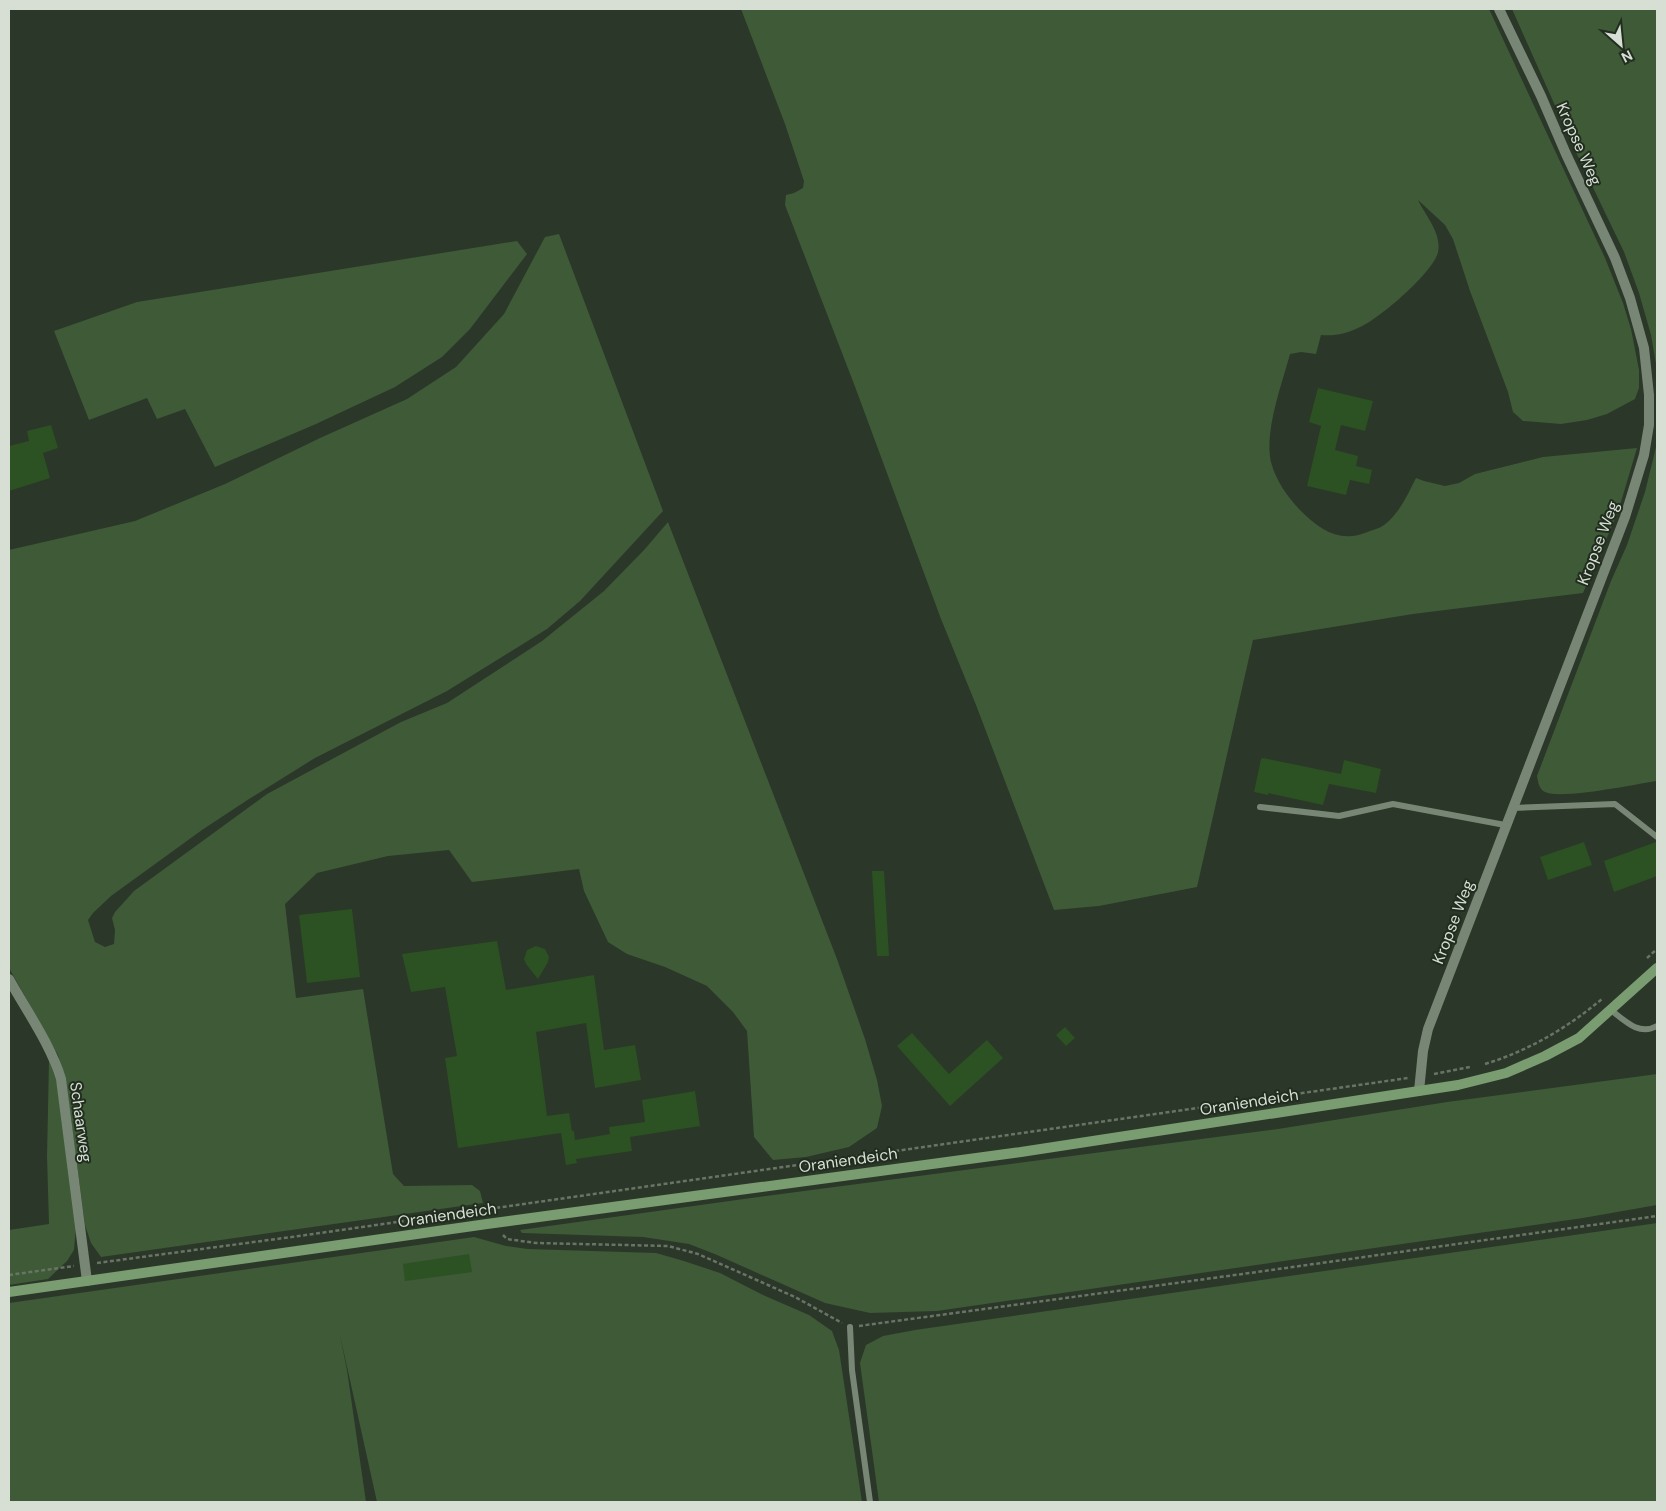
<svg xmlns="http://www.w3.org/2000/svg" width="1666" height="1511" font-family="'DM Sans',sans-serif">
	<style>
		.green { fill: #3e5a37 }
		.building { fill: #2c5122 }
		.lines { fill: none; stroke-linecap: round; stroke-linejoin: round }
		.path { stroke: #697366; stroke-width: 2.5; stroke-dasharray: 4 2.5; stroke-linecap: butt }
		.service { stroke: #788775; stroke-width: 6 }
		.minor { stroke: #788775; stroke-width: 10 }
		.secondary { stroke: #799c70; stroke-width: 10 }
		.labels { text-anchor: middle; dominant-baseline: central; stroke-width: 4; stroke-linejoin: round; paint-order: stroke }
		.street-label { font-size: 16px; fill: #d7dfd5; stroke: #212d1e }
	</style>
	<rect width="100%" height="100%" fill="#2b3728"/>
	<g class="green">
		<path d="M741,9H1489L1605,258L1623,303L1631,329L1639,370V388L1635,399L1607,414L1587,420L1561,424L1523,421L1513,412L1508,392L1470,291L1453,239L1445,225L1418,200C1425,215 1442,233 1438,252C1434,272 1377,321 1358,328C1345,334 1336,336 1321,335L1316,354L1301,352L1290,354C1282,384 1264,431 1271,462C1276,481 1287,496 1300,510C1321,531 1341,544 1370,531C1375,529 1380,528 1384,525C1399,514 1408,494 1416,478L1424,481L1445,486L1459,483L1475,474L1543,457L1637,448L1618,512L1583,593L1413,614L1253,640L1197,887L1099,906L1054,910L976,705L941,619L854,384L785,205L786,195L794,193L803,188L804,181L785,124Z"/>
		<path d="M1512,9H1657V370L1651,335L1639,293L1624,252L1573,146Z"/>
		<path d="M559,234L663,511L580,601L547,629L447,691L315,758L249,799L202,830L111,896L93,913L88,920L95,942L105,947L114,944L115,930L112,918L115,912L134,891L267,794L401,722L447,703L542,641L604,591L644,550L668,522L837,959L865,1039L877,1080L882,1106L877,1128L849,1147L806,1157L773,1160L754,1137L747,1031L733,1012L707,986L665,967L627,954L608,942L584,891L579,869L472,882L449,850L388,856L317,873L285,904L296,998L363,989L393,1174L404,1186L472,1185L480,1191L483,1203L101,1257L91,1243L85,1225L66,1082L58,1055L9,968V550L135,521L225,484L320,438L407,399L456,367L504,314L545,237Z"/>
		<path d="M517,241L527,254L470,329L442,357L395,387L316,424L215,467L185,409L157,419L147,398L89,420L54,331L137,302Z"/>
		<path d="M1657,443V781C1636,784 1561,800 1545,792C1539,789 1538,782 1537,776L1611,581L1627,545L1645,492Z"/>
		<path d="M49,1060L57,1083L76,1227L74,1250L67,1261L48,1279L9,1285V1230L49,1224L47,1156Z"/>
		<path d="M1657,1074V1205L1583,1218L937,1311L870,1313L825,1303L717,1255L689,1244L643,1237L522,1233L520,1230L751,1198L1278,1129L1447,1102Z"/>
		<path d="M1657,1223V1502H879L860,1363L866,1345L883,1336L915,1330Z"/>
		<path d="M474,1237L506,1246L528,1249L656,1253L684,1261L720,1273L763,1295L809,1315L832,1331L839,1350L862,1502H377L340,1335L347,1370L366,1502H9V1303Z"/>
	</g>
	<g class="building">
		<path d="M1318,388L1373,401L1365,431L1341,425L1335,450L1358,456L1356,466L1372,470L1369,484L1350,480L1346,495L1307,486L1321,426L1309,422Z"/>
		<path d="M51,425L58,448L43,453L50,478L9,491V446L29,441L27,431Z"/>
		<path d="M1263,758L1341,774L1344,760L1381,769L1376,793L1329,784L1323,805L1268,793V795L1254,792L1261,759Z"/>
		<path d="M1584,842L1592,865L1548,880L1540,857Z"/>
		<path d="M1656,842H1657V876L1614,892L1604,861Z"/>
		<path d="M872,871H884L889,956H877Z"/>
		<path d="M352,909L360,977L307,983L299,915Z"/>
		<path d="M497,941L506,990L594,975L604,1050L635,1045L641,1080L595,1088L586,1023L536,1032L547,1116L569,1113L572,1131H574L575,1140L610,1134L609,1127L645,1122L642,1100L695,1091L700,1126L630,1137L632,1151L576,1159L577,1163L566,1165L561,1133L458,1148L445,1058L457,1056L445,987L411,992L402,954Z"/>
		<path d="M536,946L545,949L549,957L548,962L538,979L526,964L524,959L527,950Z"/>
		<path d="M1065,1027L1075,1038L1066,1046L1056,1035Z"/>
		<path d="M912,1033L949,1074L987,1040L1003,1058L950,1106L897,1046Z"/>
		<path d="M469,1254L472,1272L405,1281L403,1264Z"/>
	</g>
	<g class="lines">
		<g class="path">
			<path d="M1647,958L1657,949"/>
			<path d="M1485,1064C1528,1051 1567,1028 1602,999"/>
			<path d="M1434,1074L1470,1067"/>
			<path d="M503,1235L507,1239L536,1243L668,1246L698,1254L795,1297L842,1323"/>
			<path d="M97,1263L299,1236L1408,1078"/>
			<path d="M9,1275L74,1266"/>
			<path d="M859,1326L1257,1272L1657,1216"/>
		</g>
		<g class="service">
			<path d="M1260,807L1339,816L1393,804L1505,825"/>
			<path d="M1512,808L1615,804L1657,837"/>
			<path d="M1611,1010C1625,1021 1639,1036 1657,1026"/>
			<path d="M850,1327L852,1370L870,1502"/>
		</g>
		<g class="minor">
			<path d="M9,979C26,1010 51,1045 61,1079L87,1281"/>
			<path d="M1419,1091L1423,1051L1428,1029L1625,517L1644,455L1649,425V395L1644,348L1630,298L1615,258L1566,154L1541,96L1499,9"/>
		</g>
		<path class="secondary" d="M9,1292L487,1224L1021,1152L1458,1085L1506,1073L1545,1056L1579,1038L1657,968"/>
	</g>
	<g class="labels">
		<g class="street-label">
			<text transform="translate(1579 144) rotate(66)">Kropse Weg</text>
			<text transform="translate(1598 543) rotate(-69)">Kropse Weg</text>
			<text transform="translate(1453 922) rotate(-69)">Kropse Weg</text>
			<text transform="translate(1249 1102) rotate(-9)">Oraniendeich</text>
			<text transform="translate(81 1122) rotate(82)">Schaarweg</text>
			<text transform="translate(848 1160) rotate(-8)">Oraniendeich</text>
			<text transform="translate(447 1215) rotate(-8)">Oraniendeich</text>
		</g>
	</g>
	<rect width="1666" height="1511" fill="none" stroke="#d7dfd5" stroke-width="20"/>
	<g transform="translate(1621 45) rotate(153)" stroke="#212d1e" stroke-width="4" paint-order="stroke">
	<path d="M0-4L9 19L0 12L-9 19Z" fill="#d7dfd5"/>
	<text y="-8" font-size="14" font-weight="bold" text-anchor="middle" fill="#d7dfd5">N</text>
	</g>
</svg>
